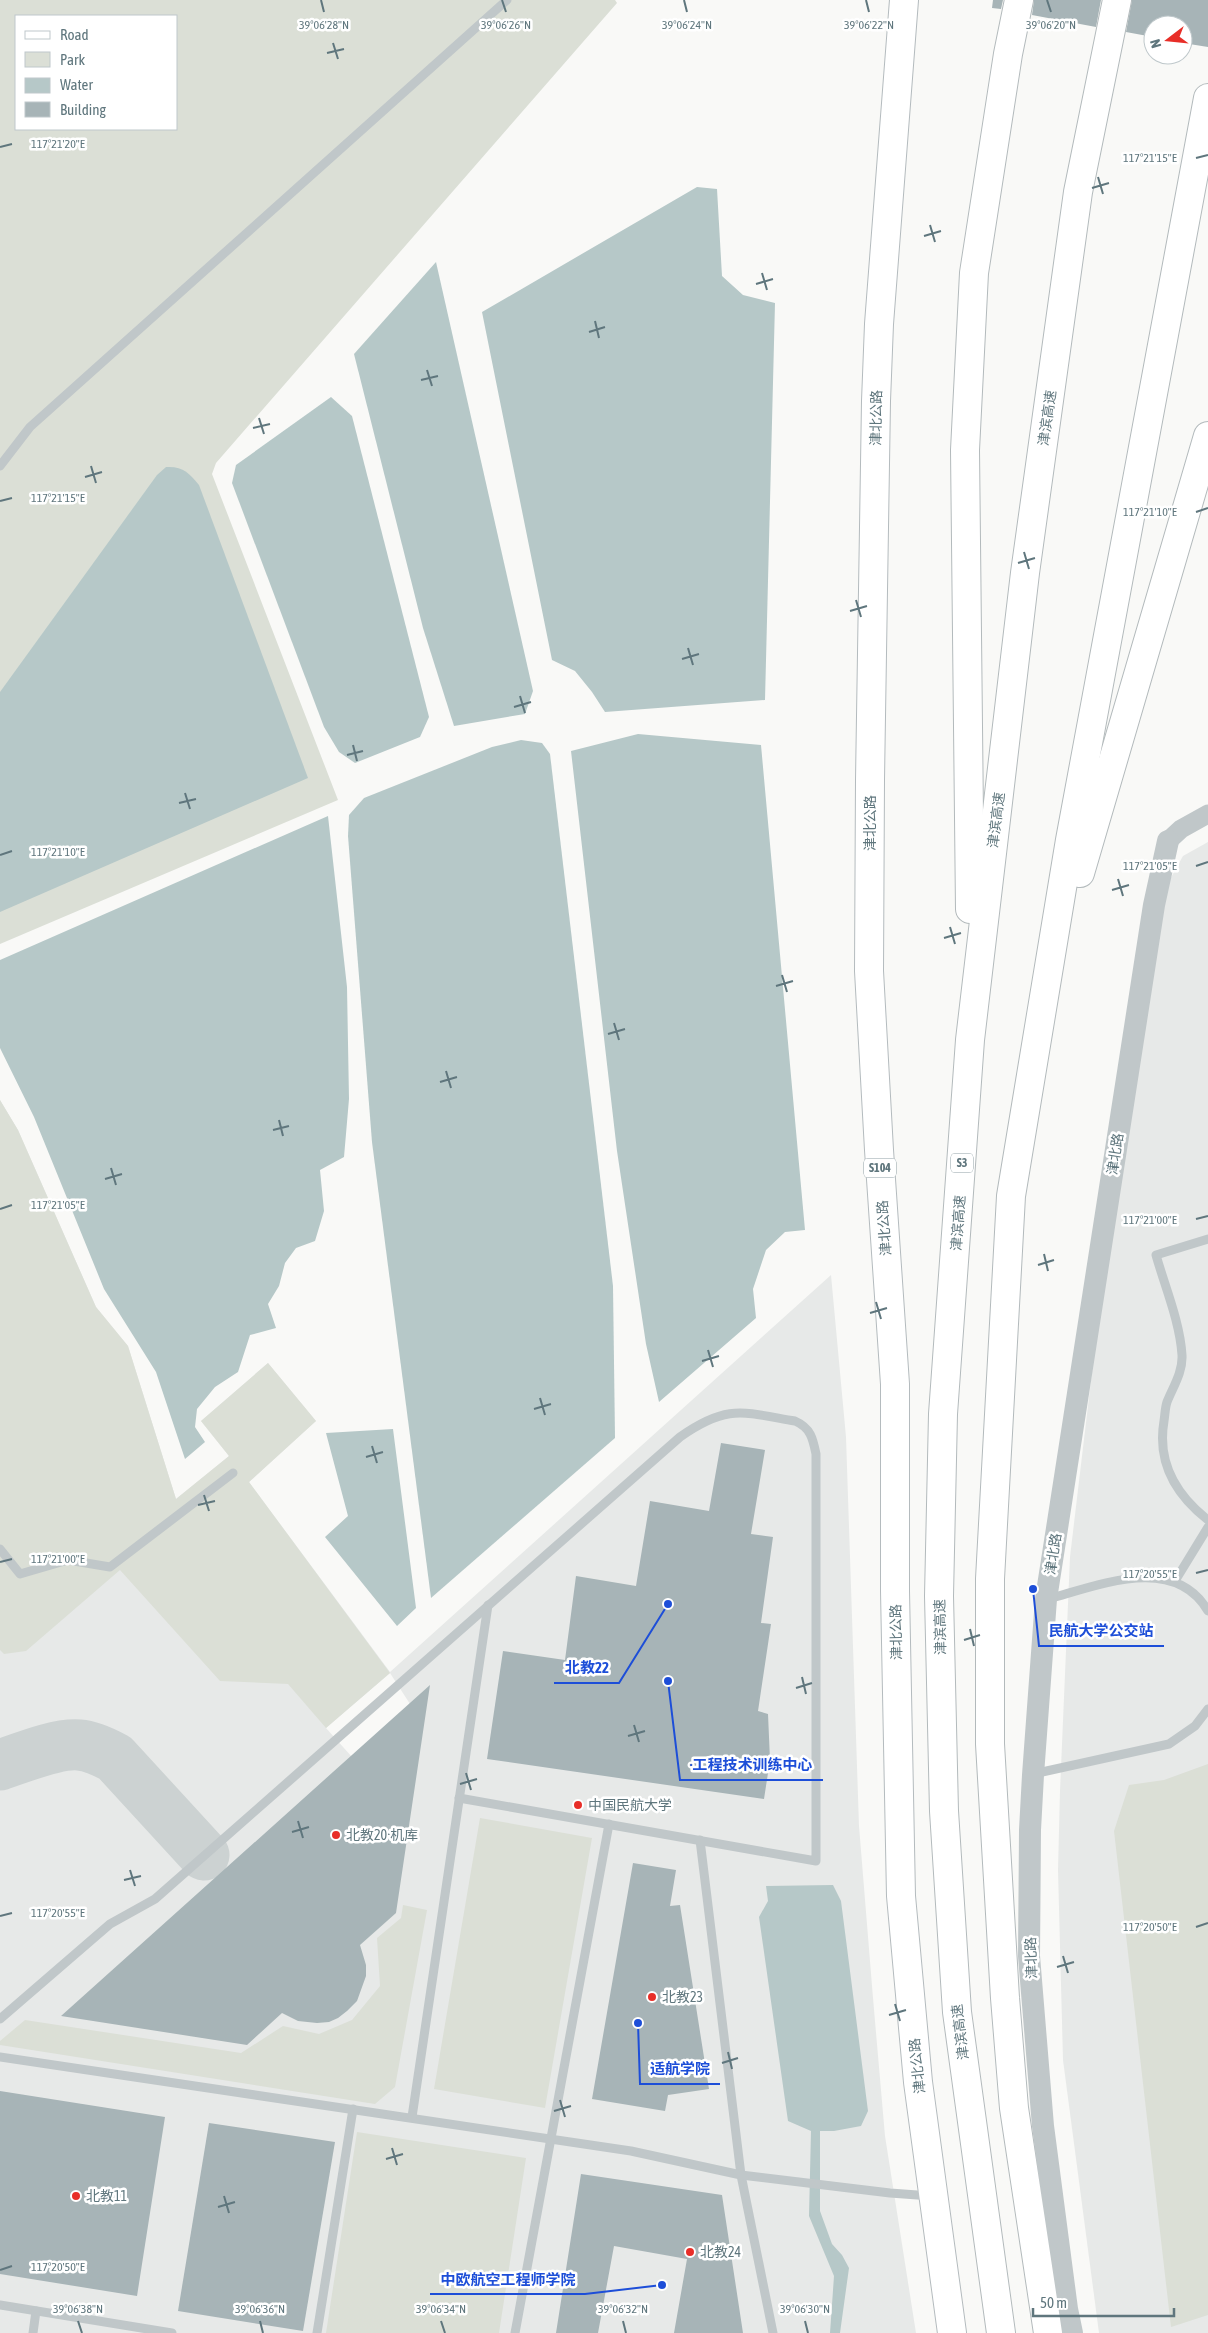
<svg xmlns="http://www.w3.org/2000/svg" width="1208" height="2333" font-family="'Asap Condensed','Noto Sans SC',sans-serif">
	<style>
		.built { fill: #e7e9e8; fill-rule: evenodd }
		.green { fill: #dbdfd6; fill-rule: evenodd }
		.water { fill: #b6c8c8 }
		.lines { fill: none; stroke-linecap: round; stroke-linejoin: round }
		.taxiway { stroke: #ccd2d2; stroke-width: 51 }
		.building { fill: #a7b4b7 }
		.primary-casing { stroke: #b4bbbe; stroke-width: 30 }
		.motorway-casing { stroke: #b3babc; stroke-width: 30 }
		.service { stroke: #c0c7c9; stroke-width: 9 }
		.minor { stroke: #c0c7c9; stroke-width: 19 }
		.tertiary { stroke: #c0c7c9; stroke-width: 22 }
		.primary { stroke: #fff; stroke-width: 28 }
		.motorway { stroke: #fff; stroke-width: 28 }
		.ticks { fill: none; stroke: #5f767d; stroke-width: 2 }
		.poi-dot { fill: #e82e28; stroke: #fff; stroke-width: 2 }
		.labels { text-anchor: middle; dominant-baseline: central; stroke-width: 5; stroke-linejoin: round; paint-order: stroke }
		.shield { fill: #fff; stroke: #8f9fa4; stroke-width: 1 }
		.shield-label { font-size: 12px; font-weight: bold; fill: #5f767d }
		.street-label { font-size: 14px; fill: #5f767d; stroke: #fff }
		.poi-label { font-size: 14px; fill: #5f767d; stroke: #fff; text-anchor: start }
		.ticks-label { font-size: 12px; text-anchor: middle; fill: #5f767d; stroke: #fff; stroke-width: 5; stroke-linejoin: round; paint-order: stroke }
		.leader { fill: none; stroke: #1d4ed8; stroke-width: 2 }
		.callout-dot { fill: #1d4ed8; stroke: #fff; stroke-width: 2 }
		.callout-label { font-size: 15px; text-anchor: middle; font-weight: bold; fill: #1d4ed8; stroke: #fff; stroke-width: 5; stroke-linejoin: round; paint-order: stroke }
	</style>
	<rect width="100%" height="100%" fill="#f9f9f7"/>
	<g class="built">
		<path d="M1208,842V2333H1099L1063,2060L1058,1870L1060,1791L1070,1557L1107,1246L1168,883L1183,856Z"/>
		<path d="M0,1100L18,1130L96,1307L128,1346L176,1499L229,1456L201,1421L268,1363L316,1421L249,1482L390,1672L831,1275L846,1437L859,1826L873,1998L885,2136L916,2333H0ZM390,1673L410,1704L352,1757L326,1728Z"/>
	</g>
	<g class="green">
		<path d="M0,0H615L617,3L216,463L212,474L338,800L0,944ZM16,16H176V129H16Z"/>
		<path d="M0,1100L18,1130L96,1307L128,1346L176,1499L229,1456L201,1421L268,1363L316,1421L249,1482L390,1673L326,1728L288,1684L220,1681L120,1570L26,1651L4,1654L0,1650Z"/>
		<path d="M1208,1764V2315L1171,2327L1114,1831L1129,1785L1164,1780Z"/>
		<path d="M480,1818L592,1838L545,2108L434,2089Z"/>
		<path d="M403,1905L427,1910L395,2087L375,2104L0,2045V2041L25,2020L241,2053L283,2026L319,2034L352,2020L380,1986L377,1938L401,1918Z"/>
		<path d="M357,2132L526,2158L499,2333H326Z"/>
	</g>
	<g class="water">
		<path d="M697,187L717,189L722,276L743,295L775,303L765,700L605,712L592,692L575,671L552,660L482,312Z"/>
		<path d="M436,262L533,691L525,714L454,726L423,628L354,354Z"/>
		<path d="M331,397L352,416L429,717L420,737L355,763L339,752L324,727L232,483L236,465Z"/>
		<path d="M166,467C183,466 189,473 199,485L308,778L0,912V692L157,475Z"/>
		<path d="M638,734L761,745L805,1230L785,1232L766,1250L753,1289L756,1318L659,1402L646,1344L617,1151L571,751Z"/>
		<path d="M521,740L542,743L550,754L613,1286L615,1438L431,1598L372,1142L348,836L349,815L364,798L492,747Z"/>
		<path d="M328,816L347,987L349,1099L344,1157L320,1170L324,1211L315,1241L296,1248L285,1263L279,1286L268,1304L276,1328L250,1335L238,1372L215,1387L197,1409L195,1427L205,1442L185,1459L156,1372L104,1289L34,1117L0,1048V960Z"/>
		<path d="M393,1429L416,1608L397,1626L325,1537L348,1516L326,1433Z"/>
		<path d="M833,1885L841,1901L868,2111L861,2126L834,2131H820V2211L832,2244L842,2255L849,2268L840,2333H830L834,2276L809,2216L811,2131L788,2121L759,1917L768,1901L766,1886Z"/>
	</g>
	<g class="lines">
		<path class="taxiway" d="M0,1765C21,1758 57,1743 79,1745C92,1746 104,1752 115,1758L204,1855"/>
	</g>
	<g class="building">
		<path d="M993,0H1003L1001,9L992,8Z"/>
		<path d="M1034,0H1101L1096,27L1032,15Z"/>
		<path d="M1132,0H1208V47L1183,43V25H1153V37L1126,32Z"/>
		<path d="M721,1443L765,1450L751,1534L773,1537L761,1623L771,1624L758,1711L768,1714L770,1760L764,1799L487,1759L503,1651L565,1660L576,1576L636,1586L650,1501L709,1511Z"/>
		<path d="M430,1685L396,1913L360,1945L366,1965V1976L357,2001L347,2011L338,2018L329,2022L317,2023L298,2021L282,2013L247,2045L61,2016Z"/>
		<path d="M633,1863L676,1870L670,1906L680,1905L709,2089L668,2095L665,2111L592,2099Z"/>
		<path d="M0,2091L165,2117L137,2296L0,2274Z"/>
		<path d="M209,2123L335,2142L303,2331L178,2311Z"/>
		<path d="M581,2174L722,2195L743,2333H674L687,2259L614,2246L598,2333H556Z"/>
	</g>
	<g class="lines">
		<g class="primary-casing">
			<path id="primary" d="M904,0L879,324L876,401L870,780L869,971L879,1150L895,1384V1591L901,1896L918,2082L952,2333"/>
		</g>
		<g class="motorway-casing">
			<g id="motorway">
				<path d="M1080,873L1208,436"/>
				<path d="M970,909L965,450L974,273L1008,54L1019,0"/>
				<path d="M1001,2333L957,2012L944,1811L939,1596L943,1414L970,1040L1025,573L1078,192L1117,0"/>
				<path d="M1048,2333L1014,2108L1005,1998L990,1744V1579L1011,1196L1070,840L1208,98"/>
			</g>
		</g>
		<g class="service">
			<path d="M0,466L30,427L507,0"/>
			<path d="M1208,1239L1156,1255C1165,1287 1180,1322 1182,1355C1183,1372 1173,1387 1167,1402C1165,1408 1165,1415 1164,1421C1157,1462 1176,1495 1208,1520"/>
			<path d="M0,1549L20,1574L68,1560L110,1567L233,1473"/>
			<path d="M1175,1581L1208,1527"/>
			<path d="M1048,1599C1097,1586 1174,1553 1208,1611"/>
			<path d="M1033,1774L1169,1744L1195,1726L1208,1709"/>
			<path d="M700,1840L741,2175L773,2333"/>
			<path d="M0,2019L110,1924L155,1899L680,1437C727,1404 742,1412 795,1421C811,1428 813,1439 816,1454V1861L459,1798"/>
			<path d="M0,2057L631,2151L741,2175L890,2193L931,2196"/>
			<path d="M412,2117L488,1605"/>
			<path d="M0,2305L172,2333"/>
			<path d="M33,2333L36,2311"/>
			<path d="M317,2333L353,2109"/>
			<path d="M515,2333L609,1824"/>
		</g>
		<path class="minor" d="M1168,841L1181,829L1208,814"/>
		<path class="tertiary" d="M1072,2333L1067,2309L1043,2126L1029,1956L1030,1830L1033,1775L1046,1599L1154,905L1168,841"/>
		<use href="#primary" class="primary"/>
		<use href="#motorway" class="motorway"/>
	</g>
	<path class="ticks" d="M321,0L324,12M502,0L506,12M684,0L687,12M866,0L869,12M1047,0L1051,12M333,43L338,59M327,53L344,49M0,147L12,144M1196,158L1208,155M1098,177L1103,194M1092,188L1109,183M930,225L935,242M924,236L941,231M762,273L767,290M756,284L773,279M595,321L599,338M589,332L605,327M427,370L432,386M421,380L438,376M259,418L264,434M253,428L270,424M91,466L96,483M85,477L102,472M0,501L12,498M1196,512L1208,508M1024,552L1029,569M1018,563L1035,558M856,600L861,617M850,611L867,606M688,648L693,665M682,659L699,654M520,696L525,713M514,707L531,702M353,745L357,761M347,755L363,751M185,793L190,809M179,803L196,799M0,855L12,851M1196,866L1208,862M1118,879L1123,896M1112,890L1129,885M950,927L955,944M944,938L961,933M782,975L787,992M776,986L793,981M614,1023L619,1040M608,1034L625,1029M446,1071L451,1088M440,1082L457,1077M279,1120L283,1136M273,1130L289,1126M111,1168L116,1185M105,1179L122,1174M0,1209L12,1205M1196,1219L1208,1216M1044,1254L1048,1271M1038,1265L1054,1260M876,1302L881,1319M870,1313L887,1308M708,1350L713,1367M702,1361L719,1356M540,1398L545,1415M534,1409L551,1404M372,1446L377,1463M366,1457L383,1452M204,1495L209,1511M198,1505L215,1501M0,1562L12,1559M1196,1573L1208,1570M970,1629L974,1646M964,1640L980,1635M802,1677L806,1694M796,1688L812,1683M634,1725L639,1742M628,1736L645,1731M466,1773L471,1790M460,1784L477,1779M298,1821L303,1838M292,1832L309,1827M130,1870L135,1886M124,1880L141,1876M0,1916L12,1913M1196,1927L1208,1923M1063,1956L1068,1973M1057,1967L1074,1962M895,2004L900,2021M889,2015L906,2010M728,2052L732,2069M722,2063L738,2058M560,2100L565,2117M554,2111L571,2106M392,2148L397,2165M386,2159L403,2154M224,2196L229,2213M218,2207L235,2202M0,2270L12,2266M78,2321L82,2333M260,2321L263,2333M441,2321L445,2333M623,2321L626,2333M805,2321L808,2333"/>
	<g class="poi-dot">
		<circle cx="578" cy="1805" r="5"/>
		<circle cx="336" cy="1835" r="5"/>
		<circle cx="652" cy="1997" r="5"/>
		<circle cx="76" cy="2196" r="5"/>
		<circle cx="690" cy="2252" r="5"/>
	</g>
	<g class="labels">
		<g class="shield">
			<rect x="951" y="1153.5" width="22" height="19" rx="4"/>
			<rect x="864" y="1158.5" width="32" height="19" rx="4"/>
		</g>
		<g class="shield-label">
			<text x="962" y="1163">S3</text>
			<text x="880" y="1168">S104</text>
		</g>
		<g class="street-label">
			<text transform="translate(876 418) rotate(-89)">津北公路</text>
			<text transform="translate(1047 418) rotate(-82)">津滨高速</text>
			<text transform="translate(996 820) rotate(-83)">津滨高速</text>
			<text transform="translate(870 823) rotate(-90)">津北公路</text>
			<text transform="translate(1115 1154) rotate(-81)">津北路</text>
			<text transform="translate(958 1223) rotate(-86)">津滨高速</text>
			<text transform="translate(884 1228) rotate(-94)">津北公路</text>
			<text transform="translate(1053 1554) rotate(-81)">津北路</text>
			<text transform="translate(940 1627) rotate(-91)">津滨高速</text>
			<text transform="translate(896 1632) rotate(-91)">津北公路</text>
			<text transform="translate(1031 1958) rotate(-92)">津北路</text>
			<text transform="translate(960 2032) rotate(-97)">津滨高速</text>
			<text transform="translate(917 2066) rotate(-96)">津北公路</text>
		</g>
		<g class="poi-label">
			<text x="588" y="1805">中国民航大学</text>
			<text x="346" y="1835">北教20·机库</text>
			<text x="662" y="1997">北教23</text>
			<text x="86" y="2196">北教11</text>
			<text x="700" y="2252">北教24</text>
		</g>
	</g>
	<g class="ticks-label">
		<text x="324" y="29">39°06'28"N</text>
		<text x="506" y="29">39°06'26"N</text>
		<text x="687" y="29">39°06'24"N</text>
		<text x="869" y="29">39°06'22"N</text>
		<text x="1051" y="29">39°06'20"N</text>
		<text x="58" y="148">117°21'20"E</text>
		<text x="1150" y="162">117°21'15"E</text>
		<text x="58" y="502">117°21'15"E</text>
		<text x="1150" y="516">117°21'10"E</text>
		<text x="58" y="856">117°21'10"E</text>
		<text x="1150" y="870">117°21'05"E</text>
		<text x="58" y="1209">117°21'05"E</text>
		<text x="1150" y="1224">117°21'00"E</text>
		<text x="58" y="1563">117°21'00"E</text>
		<text x="1150" y="1578">117°20'55"E</text>
		<text x="58" y="1917">117°20'55"E</text>
		<text x="1150" y="1931">117°20'50"E</text>
		<text x="58" y="2271">117°20'50"E</text>
		<text x="78" y="2313">39°06'38"N</text>
		<text x="260" y="2313">39°06'36"N</text>
		<text x="441" y="2313">39°06'34"N</text>
		<text x="623" y="2313">39°06'32"N</text>
		<text x="805" y="2313">39°06'30"N</text>
	</g>
	<path class="leader" d="M1033 1589L1039 1646H1164M668 1604L619 1683H554M668 1681L680 1780H823M638 2023L640 2084H720M662 2285L585 2294H430"/>
	<g class="callout-dot">
		<circle cx="1033" cy="1589" r="5"/>
		<circle cx="668" cy="1604" r="5"/>
		<circle cx="668" cy="1681" r="5"/>
		<circle cx="638" cy="2023" r="5"/>
		<circle cx="662" cy="2285" r="5"/>
	</g>
	<g class="callout-label">
		<text x="1101" y="1636">民航大学公交站</text>
		<text x="587" y="1673">北教22</text>
		<text x="751" y="1770">·工程技术训练中心</text>
		<text x="680" y="2074">适航学院</text>
		<text x="508" y="2285">中欧航空工程师学院</text>
	</g>
	<rect x="15" y="15" width="162" height="115" fill="#ffffff" stroke="#bfc8cb"/>
	<rect x="25" y="31" width="25" height="8" fill="#ffffff" stroke="#bfc8cb"/>
	<text x="60" y="40" font-size="15" fill="#5f767d">Road</text>
	<rect x="25" y="52" width="25" height="15" fill="#dbdfd6" stroke="#bfc8cb"/>
	<text x="60" y="65" font-size="15" fill="#5f767d">Park</text>
	<rect x="25" y="78" width="25" height="15" fill="#b6c8c8" stroke="#bfc8cb"/>
	<text x="60" y="90" font-size="15" fill="#5f767d">Water</text>
	<rect x="25" y="102" width="25" height="15" fill="#a7b4b7" stroke="#bfc8cb"/>
	<text x="60" y="115" font-size="15" fill="#5f767d">Building</text>
	<g transform="translate(1168 40) rotate(254)"><circle r="24" fill="#ffffff" stroke="#bfc8cb"/>
	<path d="M0-4L9 19L0 12L-9 19Z" fill="#e82e28"/>
	<text y="-8" font-size="14" font-weight="bold" text-anchor="middle" fill="#5f767d">N</text>
	</g>
	<path d="M1033 2308v8h141v-8" fill="none" stroke="#5f767d" stroke-width="2.5"/>
	<text x="1040" y="2308" font-size="15" fill="#5f767d" stroke="#ffffff" stroke-width="4" paint-order="stroke">50 m</text>
</svg>
